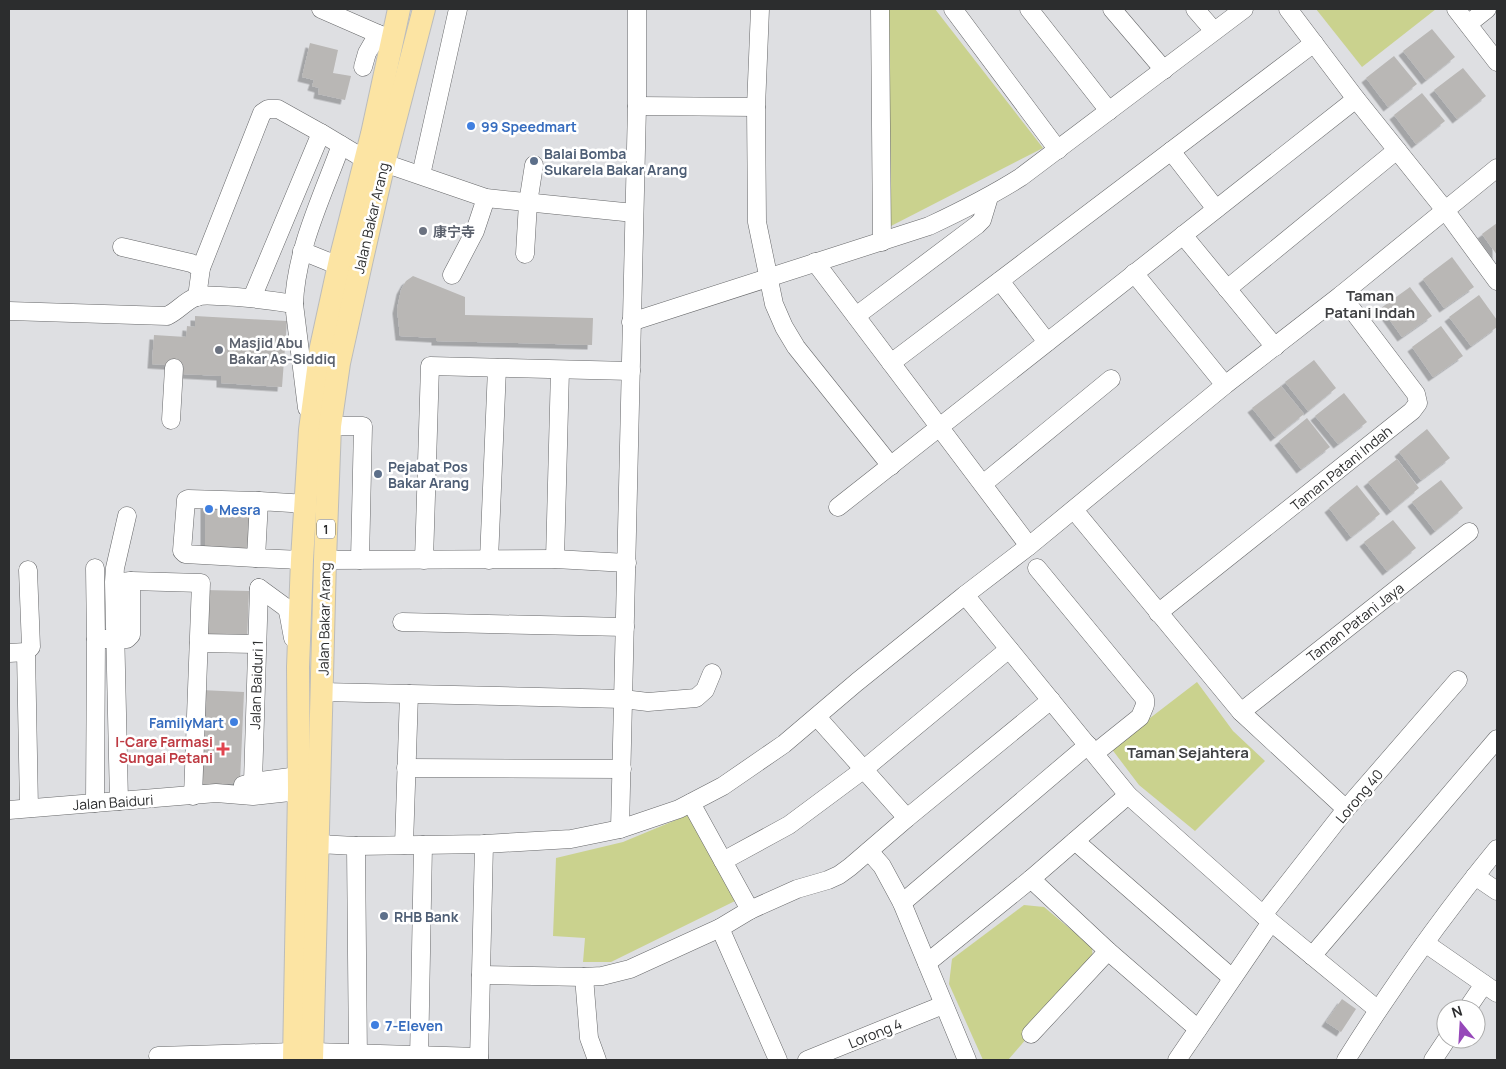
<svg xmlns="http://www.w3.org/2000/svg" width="1506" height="1069" font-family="Manrope,'Noto Sans SC',sans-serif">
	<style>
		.green { fill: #cad28e }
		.building { fill: #b9b7b5; filter: url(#shadow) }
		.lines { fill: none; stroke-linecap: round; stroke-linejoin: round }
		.minor-casing { stroke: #67686a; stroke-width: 19 }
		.major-casing { stroke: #bbbcbc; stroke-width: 24 }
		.minor { stroke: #fff; stroke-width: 18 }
		.major { stroke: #fce4a3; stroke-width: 22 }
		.shop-dot { fill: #3f7fe0; stroke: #fff; stroke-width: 2 }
		.service-dot { fill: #5c6f8a; stroke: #fff; stroke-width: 2 }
		.worship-dot { fill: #6b7280; stroke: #fff; stroke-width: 2 }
		.health-dot { fill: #e0444e; stroke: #fff; stroke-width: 2 }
		.labels { text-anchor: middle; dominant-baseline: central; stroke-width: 5; stroke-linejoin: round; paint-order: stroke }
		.shield { fill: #fff; stroke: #6b6c6d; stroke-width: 1 }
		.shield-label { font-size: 12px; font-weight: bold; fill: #2c2d2e }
		.shop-label { font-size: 14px; font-weight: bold; fill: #366cbe; stroke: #fff; text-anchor: start }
		.service-label { font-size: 14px; font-weight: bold; fill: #4e5e75; stroke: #fff; text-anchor: start }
		.street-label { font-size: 14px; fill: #2c2d2e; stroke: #fff }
		.worship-label { font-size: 14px; font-weight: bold; fill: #5b616d; stroke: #fff; text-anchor: start }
		.health-label { font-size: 14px; font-weight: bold; fill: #be3a42; stroke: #fff; text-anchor: end }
		.neighbourhood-label { font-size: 15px; font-weight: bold; fill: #404143; stroke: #fff }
	</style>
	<defs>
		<filter id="shadow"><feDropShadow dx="-4.5" dy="4.5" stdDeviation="0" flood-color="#0004"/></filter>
	</defs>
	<rect width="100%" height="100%" fill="#dedfe2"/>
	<g class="green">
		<path d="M886,9H935L1043,148L891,226Z"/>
		<path d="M1316,9H1436L1362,67Z"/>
		<path d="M1197,682L1233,731L1265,761L1195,831L1139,785L1111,748Z"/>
		<path d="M688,815L735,901L611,962H583L585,938L553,936L556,858L623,842Z"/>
		<path d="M1024,905L1044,907L1092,947L1093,962L1008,1060H983L949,984L952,959Z"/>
	</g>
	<g class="building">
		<path d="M1432,29L1455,57L1426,80L1403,51Z"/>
		<path d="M310,43L338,50L333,73L351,76L345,100L318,94L319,88L312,86L314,80L302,77Z"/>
		<path d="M1394,56L1417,84L1388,107L1366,78Z"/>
		<path d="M1463,68L1486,96L1457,119L1434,90Z"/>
		<path d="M1422,93L1445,121L1416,144L1394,115Z"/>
		<path d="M1497,223V255L1482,234Z"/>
		<path d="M1452,257L1474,287L1444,308L1423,279Z"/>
		<path d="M413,276L465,297V315L593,318L592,345L436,341V338L400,336L397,309L401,290L406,281Z"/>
		<path d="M1410,287L1432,316L1402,337L1381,308Z"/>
		<path d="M1479,295L1497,320V327L1471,346L1449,317Z"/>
		<path d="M195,316L287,321L282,387L221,383V376L183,374L184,366L152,364L154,335L186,337L187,326L195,327Z"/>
		<path d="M1441,326L1463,356L1433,377L1412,347Z"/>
		<path d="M1314,360L1336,388L1308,411L1285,382Z"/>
		<path d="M1281,386L1304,414L1275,437L1252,408Z"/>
		<path d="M1344,393L1367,422L1338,444L1315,416Z"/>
		<path d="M1307,418L1330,447L1301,469L1279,441Z"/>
		<path d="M1427,429L1450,458L1421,480L1399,452Z"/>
		<path d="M1397,459L1419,488L1391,511L1368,482Z"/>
		<path d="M1441,480L1463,508L1435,531L1412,502Z"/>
		<path d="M1357,485L1380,514L1351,537L1329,508Z"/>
		<path d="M253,503V553H205V504Z"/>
		<path d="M1393,520L1416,548L1387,571L1364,542Z"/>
		<path d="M204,590L249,591L247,642L202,645Z"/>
		<path d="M201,690L244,692L240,782L197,789Z"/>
		<path d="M1342,999L1356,1009L1341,1032L1326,1022Z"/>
	</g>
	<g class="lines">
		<g class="minor-casing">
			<g id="minor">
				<path d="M321,9L392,40"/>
				<path d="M760,9L756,107L757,222L774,304L784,327L796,347L891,466"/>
				<path d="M880,9L882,242"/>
				<path d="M953,9L1058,150"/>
				<path d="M1029,9L1109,111"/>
				<path d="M1112,9L1164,70"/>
				<path d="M1195,9L1214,31"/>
				<path d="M1288,9L1356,99L1445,210L1497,281"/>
				<path d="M1456,9L1497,62"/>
				<path d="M1468,24L1487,9"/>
				<path d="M363,67L367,53L378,34"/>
				<path d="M637,106L756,107"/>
				<path d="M1171,151L1216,209"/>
				<path d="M384,163L486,198L634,213"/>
				<path d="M421,175L458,9"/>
				<path d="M1183,235L1275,347"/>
				<path d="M122,247L191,263L201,268"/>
				<path d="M302,251L339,266"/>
				<path d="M525,254L528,203L534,165"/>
				<path d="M815,262L1029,546"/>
				<path d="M1134,273L1225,385"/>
				<path d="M452,275L475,231L486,198"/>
				<path d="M1000,281L1047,342"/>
				<path d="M1227,289L1397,150"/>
				<path d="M197,297L201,268L262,113L268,109H278L321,133"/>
				<path d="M252,298L321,133L366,160"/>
				<path d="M294,304C296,249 323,195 341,145"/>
				<path d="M9,311L167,316C178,311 185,301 196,297C204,294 212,296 220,296C245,297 269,300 294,304L307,408"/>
				<path d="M856,316L977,225L982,220L989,197"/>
				<path d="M631,322L929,226C961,211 991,196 1021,177L1244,9"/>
				<path d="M891,363L1314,43"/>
				<path d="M171,420L174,368"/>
				<path d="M330,426H363L360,560"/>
				<path d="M983,484L1111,379"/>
				<path d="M838,507L1356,99"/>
				<path d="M1074,510L1241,712L1346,809"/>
				<path d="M256,558L185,554L182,551L186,500L188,499L259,501"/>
				<path d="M555,559L560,370"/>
				<path d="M302,560L256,558L259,501L307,504"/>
				<path d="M325,560L555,559L627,563"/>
				<path d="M424,560L430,366L631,371"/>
				<path d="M489,560L497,368"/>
				<path d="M95,568L96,639H127L131,635V581L121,582"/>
				<path d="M1037,568L1145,699V705L1140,717L1095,753"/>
				<path d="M131,581L201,583L193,796"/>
				<path d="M259,588L285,607L288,611L293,638"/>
				<path d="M965,595L1128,795L1271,922L1378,1010"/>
				<path d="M1158,613L1412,411L1418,403L1416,394L1341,295"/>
				<path d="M402,622L625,627"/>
				<path d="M199,643L257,644"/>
				<path d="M26,652L29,808"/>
				<path d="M9,653L26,652L31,647L28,570"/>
				<path d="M322,692L623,699L648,702L696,698L705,690L712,673"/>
				<path d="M1241,712L1469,532"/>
				<path d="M817,717L907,818"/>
				<path d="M406,768L622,769"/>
				<path d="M253,782L259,588"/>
				<path d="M243,785L253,782L298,776"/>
				<path d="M119,801L114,582L115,568L127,516"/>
				<path d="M95,803L96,639"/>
				<path d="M691,803L750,910"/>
				<path d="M9,810L216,793L253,796L299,791"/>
				<path d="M620,829L637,106V9"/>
				<path d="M1075,841L1232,978"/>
				<path d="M318,844L356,846L484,844L571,839L620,829L679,809L723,786L784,744L857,682L965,595L1029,546L1225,385L1341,295L1497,168"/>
				<path d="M404,845L409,694"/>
				<path d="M356,846L358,1060"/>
				<path d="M869,851L882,866L902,903L967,1060"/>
				<path d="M723,861L789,825L863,770L1009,649"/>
				<path d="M1475,876L1497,891"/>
				<path d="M1031,879L1108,951L1198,1029"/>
				<path d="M902,903L1088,745"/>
				<path d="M1263,915L1346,809L1458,680"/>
				<path d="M720,928L778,1060"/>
				<path d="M1425,943L1497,993"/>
				<path d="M1312,956L1497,739"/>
				<path d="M927,963L1031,879L1128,795"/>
				<path d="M481,975L584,977L602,976L630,969L720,928L750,910L797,889L828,880L839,875L850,867L907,818L1051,700"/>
				<path d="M584,977L589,1038L597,1060"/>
				<path d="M1467,1009L1484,984"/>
				<path d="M1031,1034L1108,951"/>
				<path d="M313,1052L479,1057"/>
				<path d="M158,1056L294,1052"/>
				<path d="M419,1060L423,845"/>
				<path d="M479,1060L484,844"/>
				<path d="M807,1060L943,1005"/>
				<path d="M1177,1060L1271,922"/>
				<path d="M1346,1060C1392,987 1442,916 1497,849"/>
				<path d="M1433,1060L1447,1039"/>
			</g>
		</g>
		<g class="major-casing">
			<g id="major">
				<path d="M294,1060L299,791L298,667L302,560L310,430L321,347L340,260L372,134L399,9"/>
				<path d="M312,1060L325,560L330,426L339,363L362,259L384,163L424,9"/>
			</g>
		</g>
		<use href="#minor" class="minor"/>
		<use href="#major" class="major"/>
	</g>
	<g class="shop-dot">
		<circle cx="471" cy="126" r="5"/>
		<circle cx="209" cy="509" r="5"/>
		<circle cx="234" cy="722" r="5"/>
		<circle cx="375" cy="1025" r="5"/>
	</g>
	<g class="service-dot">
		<circle cx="534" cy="161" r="5"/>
		<circle cx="378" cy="474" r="5"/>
		<circle cx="384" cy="916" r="5"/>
	</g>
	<g class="worship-dot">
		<circle cx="423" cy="231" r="5"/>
		<circle cx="219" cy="350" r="5"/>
	</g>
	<path class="health-dot" d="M220.5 741.5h5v5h5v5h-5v5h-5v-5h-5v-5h5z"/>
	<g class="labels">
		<rect class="shield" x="317" y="519.5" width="18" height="19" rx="4"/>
		<g class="shield-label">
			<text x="326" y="529">1</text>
		</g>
		<g class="shop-label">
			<text x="481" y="126">99 Speedmart</text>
			<text x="219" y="509">Mesra</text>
			<text x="224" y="722" text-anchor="end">FamilyMart</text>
			<text x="385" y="1025">7-Eleven</text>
		</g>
		<g class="service-label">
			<text x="544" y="153">Balai Bomba<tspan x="544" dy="16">Sukarela Bakar Arang</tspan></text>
			<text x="388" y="466">Pejabat Pos<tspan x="388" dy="16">Bakar Arang</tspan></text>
			<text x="394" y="916">RHB Bank</text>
		</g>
		<g class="street-label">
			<text transform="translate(371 218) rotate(-77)">Jalan Bakar Arang</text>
			<text transform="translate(1341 468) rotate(-39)">Taman Patani Indah</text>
			<text transform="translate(324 619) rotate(-89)">Jalan Bakar Arang</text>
			<text transform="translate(1355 622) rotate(-38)">Taman Patani Jaya</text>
			<text transform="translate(256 685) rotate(-88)">Jalan Baiduri 1</text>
			<text transform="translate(1359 796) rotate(-50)">Lorong 40</text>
			<text transform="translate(113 802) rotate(-4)">Jalan Baiduri</text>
			<text transform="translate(875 1033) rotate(-22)">Lorong 4</text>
		</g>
		<g class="worship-label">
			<text x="433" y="231">康宁寺</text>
			<text x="229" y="342">Masjid Abu<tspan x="229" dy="16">Bakar As-Siddiq</tspan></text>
		</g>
		<g class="health-label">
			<text x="213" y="741">I-Care Farmasi<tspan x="213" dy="16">Sungai Petani</tspan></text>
		</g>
		<g class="neighbourhood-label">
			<text x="1370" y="295">Taman<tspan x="1370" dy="17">Patani Indah</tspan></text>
			<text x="1188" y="752">Taman Sejahtera</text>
		</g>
	</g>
	<rect width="1506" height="1069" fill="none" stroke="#2c2d2e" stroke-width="20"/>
	<g transform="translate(1461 1024) rotate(342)"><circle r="24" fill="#ffffff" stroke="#ababab"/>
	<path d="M0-4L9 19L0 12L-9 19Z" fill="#9648b9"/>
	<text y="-8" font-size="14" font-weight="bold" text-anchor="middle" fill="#2c2d2e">N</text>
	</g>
</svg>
